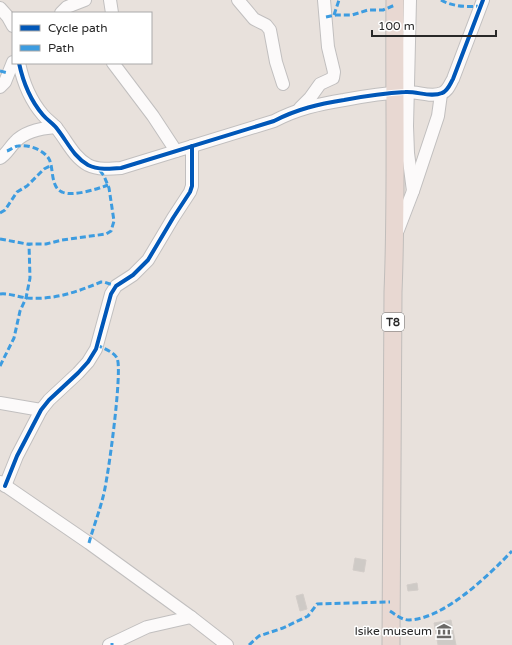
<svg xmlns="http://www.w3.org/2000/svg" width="512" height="645" font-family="'Varela Round',sans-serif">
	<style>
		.building { fill: #cecac6; stroke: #d3cdc9 }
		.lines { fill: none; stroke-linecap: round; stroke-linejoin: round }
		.minor-casing { stroke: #c1bfbf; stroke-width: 14 }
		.highway-casing { stroke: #c0bdbb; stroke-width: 19 }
		.minor { stroke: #fcfafa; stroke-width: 12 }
		.highway { stroke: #e8d8d2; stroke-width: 17 }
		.quiet { stroke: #3d9ce0; stroke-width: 3; stroke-dasharray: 6 3; stroke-linecap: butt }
		.cycleway-casing { stroke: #fff; stroke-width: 6 }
		.cycleway { stroke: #0057b8; stroke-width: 4 }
		.labels { text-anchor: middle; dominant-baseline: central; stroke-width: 3; stroke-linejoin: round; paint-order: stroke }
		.shield { fill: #fff; stroke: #686868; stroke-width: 1 }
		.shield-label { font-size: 11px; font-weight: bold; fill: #282828 }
		.poi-label { font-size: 12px; fill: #282828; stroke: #fff; text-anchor: end }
	</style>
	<rect width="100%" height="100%" fill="#e8e1dc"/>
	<g class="building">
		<path d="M355,558L366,560L364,572L353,570Z"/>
		<path d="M417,583L418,590L408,591L407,585Z"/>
		<path d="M303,594L307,609L300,611L296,596Z"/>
		<path d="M451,620L456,645H438L434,623Z"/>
	</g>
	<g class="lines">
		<g class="minor-casing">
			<g id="minor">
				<path d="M110,0L112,13"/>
				<path d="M238,0L254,19L266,25L270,30L276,62L283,84"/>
				<path d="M410,0L407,126L408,153L413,191"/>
				<path d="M0,8L8,17L13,26"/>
				<path d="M61,13L67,7L85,0"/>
				<path d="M19,63C23,82 30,100 43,115C48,121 54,124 58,130C68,143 74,157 88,165C98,170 110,169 121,168L274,121C297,109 319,104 344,100C365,96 385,93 405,92C417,91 431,98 442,93C448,91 450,84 453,79L483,0"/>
				<path d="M113,63L153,116L176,151"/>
				<path d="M0,87L5,82L13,62"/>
				<path d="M300,108L310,98L320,84L333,78L334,72L328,47L324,0"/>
				<path d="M0,158C6,155 10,147 15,142C25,131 43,128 56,127"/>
				<path d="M398,230L413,191L438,116L441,94"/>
				<path d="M0,403L41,410"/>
				<path d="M0,482L89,543L191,617L227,645"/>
				<path d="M5,486L17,456L41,410L49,400L78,373L88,362L96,349L111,294L116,286L133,275L148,260L173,218L190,192L192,186V146"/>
				<path d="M109,645L147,627L191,617"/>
			</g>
		</g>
		<g class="highway-casing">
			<path id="highway" d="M391,645L393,292C397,195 394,97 395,0"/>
		</g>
		<use href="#minor" class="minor"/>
		<use href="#highway" class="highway"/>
		<g class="quiet">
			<path d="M441,0C453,7 468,7 481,6"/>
			<path d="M334,15L339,0"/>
			<path d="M326,17L336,15H352L368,10H383L395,5"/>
			<path d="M0,71L8,73"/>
			<path d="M7,151C10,150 15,146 18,146C28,144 44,150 49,159C54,168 50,187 62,192C73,197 97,189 108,185"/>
			<path d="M0,213L5,210L17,192L27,186L44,169L50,166"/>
			<path d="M0,239L27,244H46L62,240L106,234L111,231L114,221L109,188L104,176L98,168"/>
			<path d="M0,294C9,293 18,297 28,298C54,300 77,292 101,282H104L116,286"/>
			<path d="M0,366L14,338L20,311L26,298L30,278L29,244"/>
			<path d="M89,543C93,528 99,513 103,497C108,480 123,369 117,358C114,352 103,348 97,345"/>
			<path d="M390,611C396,615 402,620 409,620C444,619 489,575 512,551"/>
			<path d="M112,643V645"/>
			<path d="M249,645L259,636L283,628L308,616L317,604L390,602"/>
		</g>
		<g class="cycleway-casing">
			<g id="cycleway">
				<path d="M19,63C23,82 30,100 43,115C48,121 54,124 58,130C68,143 74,157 88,165C98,170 110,169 121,168L274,121C297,109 319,104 344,100C365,96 385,93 405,92C417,91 431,98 442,93C448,91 450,84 453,79L483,0"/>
				<path d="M5,486L17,456L41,410L49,400L78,373L88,362L96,349L111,294L116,286L133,275L148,260L173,218L190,192L192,186V146"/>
			</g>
		</g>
		<use href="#cycleway" class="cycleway"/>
	</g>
	<defs>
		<g id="museum-bare" transform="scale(1.2)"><path d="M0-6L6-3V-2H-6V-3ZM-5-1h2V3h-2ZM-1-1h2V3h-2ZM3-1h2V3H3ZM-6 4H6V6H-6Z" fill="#6b6967" stroke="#fff" stroke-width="2.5" paint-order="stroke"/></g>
	</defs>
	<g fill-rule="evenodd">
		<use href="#museum-bare" x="444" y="631"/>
	</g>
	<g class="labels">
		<rect class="shield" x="382" y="313" width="22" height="18" rx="3"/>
		<g class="shield-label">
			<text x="393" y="322">T8</text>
		</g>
		<g class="poi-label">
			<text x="432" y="631">Isike museum</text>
		</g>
	</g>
	<rect x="12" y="12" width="140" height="52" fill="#ffffff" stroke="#a9a9a9"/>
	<rect x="20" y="25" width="20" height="6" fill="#0057b8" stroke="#a9a9a9"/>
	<text x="48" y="32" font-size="12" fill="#282828">Cycle path</text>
	<rect x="20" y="45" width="20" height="6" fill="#3d9ce0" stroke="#a9a9a9"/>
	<text x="48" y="52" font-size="12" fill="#282828">Path</text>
	<path d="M372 30v6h124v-6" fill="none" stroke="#282828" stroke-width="2"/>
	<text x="378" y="30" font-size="12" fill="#282828" stroke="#ffffff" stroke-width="3" paint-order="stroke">100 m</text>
</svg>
